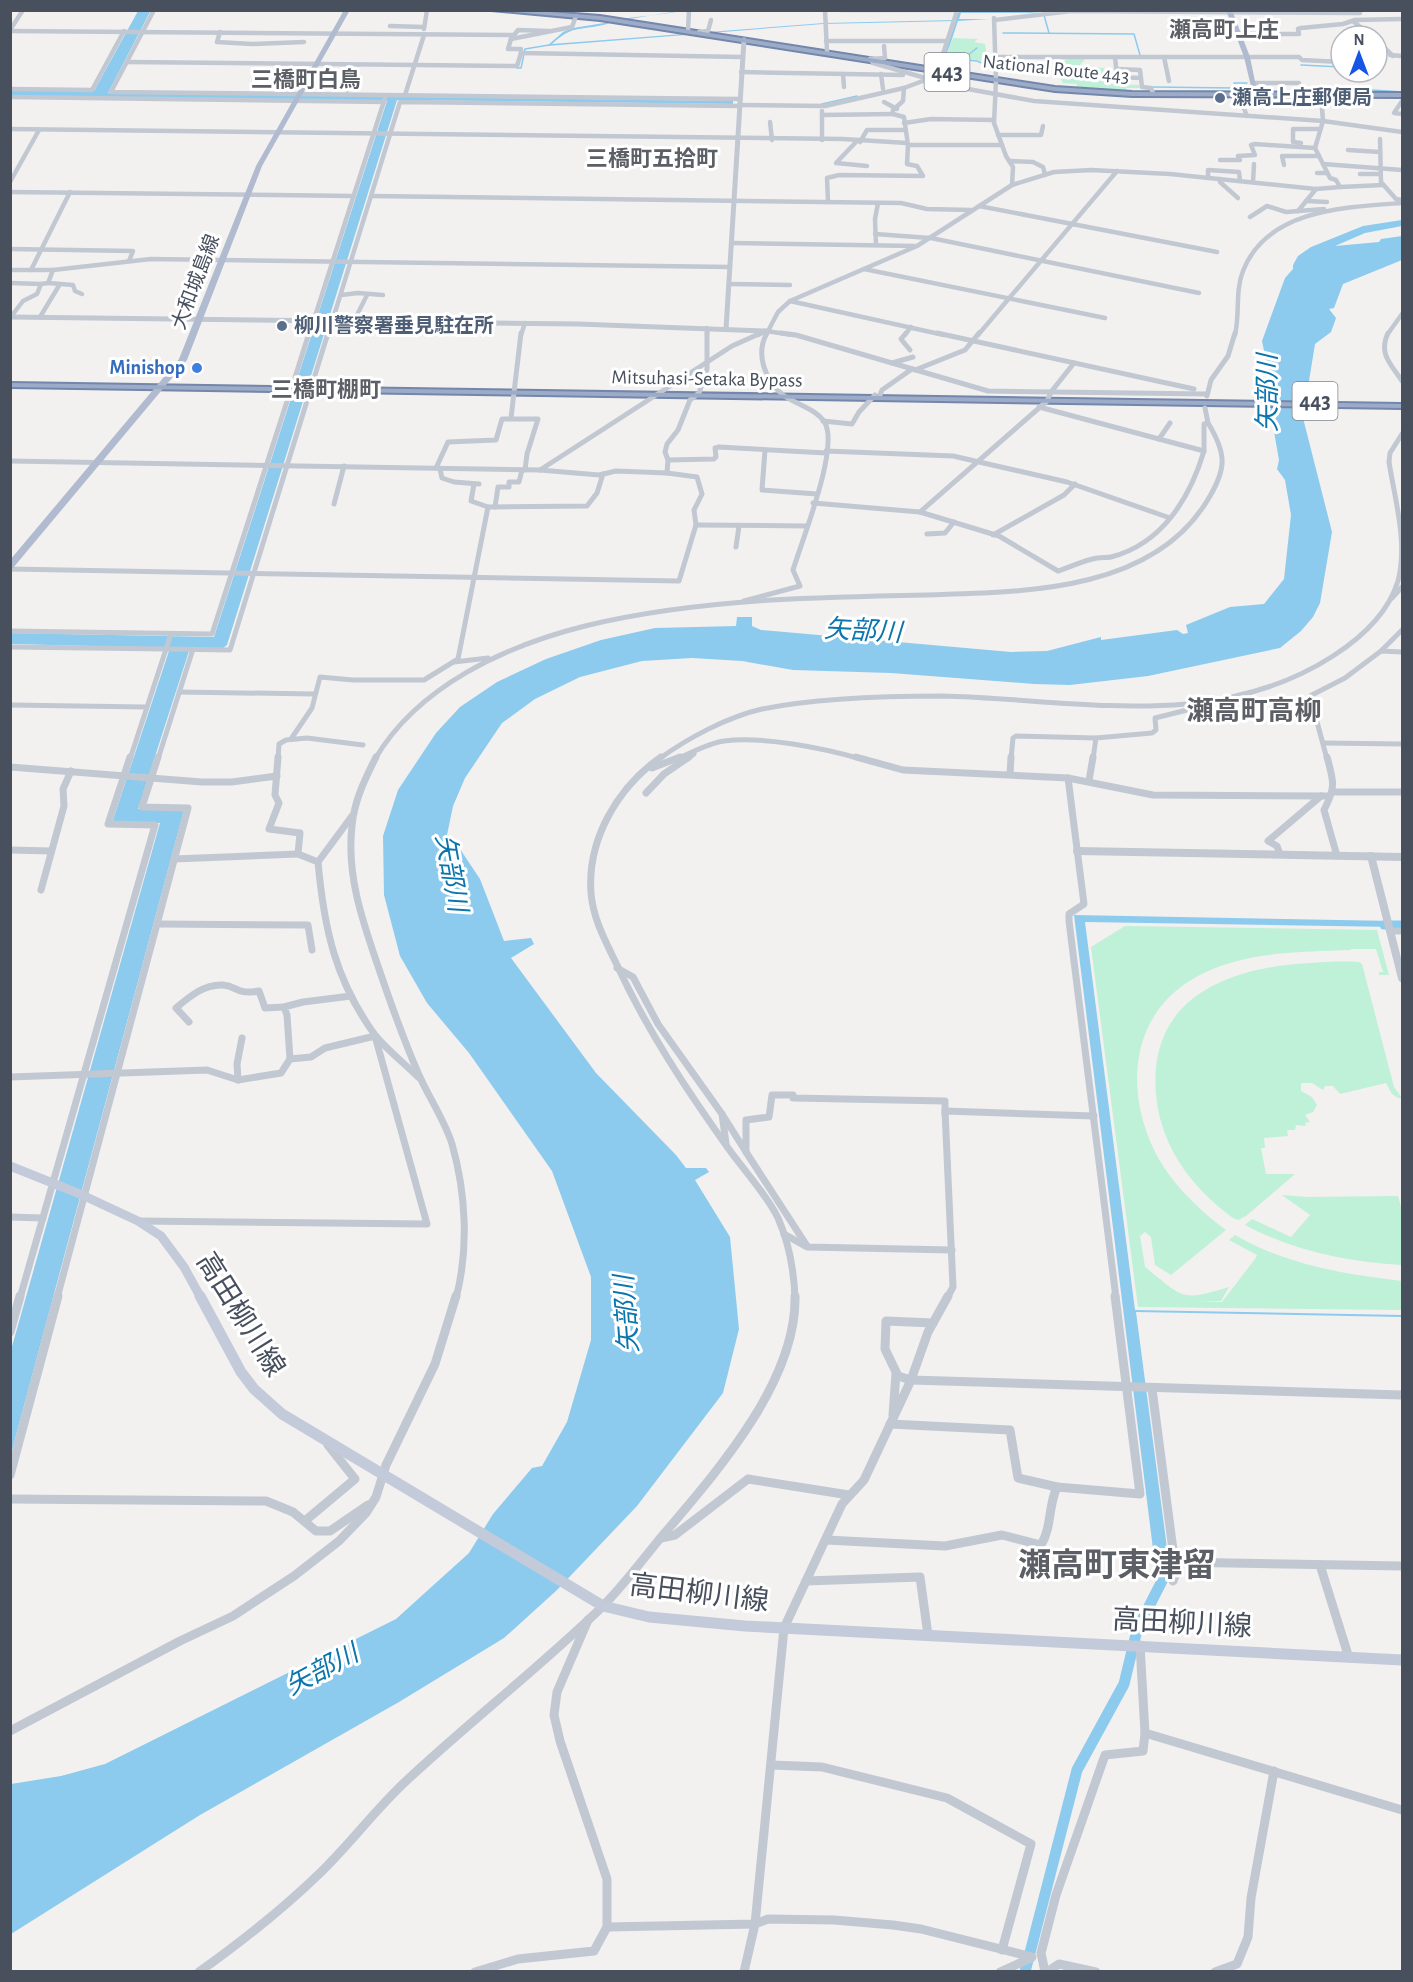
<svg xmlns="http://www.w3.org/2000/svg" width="1413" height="1982" font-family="'Alegreya Sans','Noto Sans JP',sans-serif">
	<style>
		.green { fill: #bff0d8 }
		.water { fill: #8ccbed }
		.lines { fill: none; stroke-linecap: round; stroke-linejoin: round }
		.stream { stroke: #8ccbed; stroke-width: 1.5 }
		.canal-far1 { stroke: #8ccbed; stroke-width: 9 }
		.canal { stroke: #8ccbed; stroke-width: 11 }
		.trunk-casing { stroke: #7386ab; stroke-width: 4 }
		.minor-far3 { stroke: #c1c8d2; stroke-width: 4.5 }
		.minor-far2 { stroke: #c1c8d2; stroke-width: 5 }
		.minor-far1 { stroke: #c1c8d2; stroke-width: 7 }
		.minor { stroke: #c1c8d2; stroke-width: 9 }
		.tertiary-far1 { stroke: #c1c8d2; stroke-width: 5 }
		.tertiary { stroke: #c1c8d2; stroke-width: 8 }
		.secondary-far1 { stroke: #c3cad9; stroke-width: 9 }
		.secondary { stroke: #c3cad9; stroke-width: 11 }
		.primary { fill: #b0bbcf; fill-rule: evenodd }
		.trunk { fill: #9cabc7; fill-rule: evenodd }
		.service-dot { fill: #5c6f8a; stroke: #fff; stroke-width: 2 }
		.shop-dot { fill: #3f7fe0; stroke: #fff; stroke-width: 2 }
		.labels { text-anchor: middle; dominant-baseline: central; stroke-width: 6; stroke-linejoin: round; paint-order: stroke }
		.far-street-label { font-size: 20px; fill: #48505e; stroke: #fff }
		.far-service-label { font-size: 20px; font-weight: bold; fill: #4e5e75; stroke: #fff; text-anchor: start }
		.far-shop-label { font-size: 20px; font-weight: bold; fill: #366cbe; stroke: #fff; text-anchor: end }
		.far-quarter-label { font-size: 22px; font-weight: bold; fill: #5c5f65; stroke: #fff }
		.shield { fill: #fff; stroke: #7f848e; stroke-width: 1.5 }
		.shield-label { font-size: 22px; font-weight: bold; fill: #48505e }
		.water-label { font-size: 26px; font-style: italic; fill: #0b75ae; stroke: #fff }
		.quarter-label { font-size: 27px; font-weight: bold; fill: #5c5f65; stroke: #fff }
		.near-street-label { font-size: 28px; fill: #48505e; stroke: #fff }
		.near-quarter-label { font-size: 33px; font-weight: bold; fill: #5c5f65; stroke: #fff }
	</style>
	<rect width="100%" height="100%" fill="#f3f0f0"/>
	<g class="green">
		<path d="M953,38L978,39L974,42L985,44L987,56L994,57L995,67L978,60L965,59L973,50L963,59L945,58Z"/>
		<path d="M1067,58H1086L1079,66L1104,68L1107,84L1139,85L1140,88H1126L1128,92L1076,89L1077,84L1063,83L1059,76L1061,65Z"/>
		<path d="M1125,926L1377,930L1389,975H1379V972H1383L1376,949H1351L1350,947L1351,950C1298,952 1238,951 1191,980C1129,1018 1125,1093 1156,1154C1172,1184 1199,1210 1226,1230L1171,1275L1155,1265L1151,1237L1145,1232L1140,1236L1145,1267C1184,1298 1180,1302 1229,1287L1221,1301H1197L1222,1302L1255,1259L1257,1255L1229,1240L1235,1235C1286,1265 1344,1274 1402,1281V1310L1138,1307L1091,947Z"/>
		<path d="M1359,962L1362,964L1394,1087L1402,1098H1398L1392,1094L1386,1083L1340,1094L1333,1086H1325L1323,1090L1312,1083H1301V1091L1312,1097L1317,1105L1313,1112L1305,1115L1310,1122L1305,1123L1306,1126L1296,1125L1295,1130H1287L1288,1136L1264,1138L1265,1148H1261L1266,1174H1295L1246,1216L1238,1220L1233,1218C1196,1191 1167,1155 1158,1109C1140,1004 1219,968 1309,963C1325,962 1343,961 1359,962Z"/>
		<path d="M1282,1195L1307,1197L1398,1196L1402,1211V1265C1347,1262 1294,1251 1245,1225L1252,1219L1291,1237L1310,1215Z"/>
	</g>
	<g class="water">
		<path d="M151,10L108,93L733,101V104L397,100L227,645L223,648H190L138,809L184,810L11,1454V1350L160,823L114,822L113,820L170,648L11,644V633L214,637L387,101L11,96V90L94,91L138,11Z"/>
		<path d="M679,11H682C661,15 641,16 621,19C614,20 609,24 603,25C577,31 573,25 552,44L824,23L956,20L958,12L735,11H1051L1031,13H961L959,19H989L958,21C950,44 945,68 925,79L940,65L956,21L823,24L547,46L563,32L573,28Z"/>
		<path d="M1402,220V226L1365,233L1335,246L1379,242L1381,239L1402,236V260L1343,284L1334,308L1329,309L1336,318L1331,332L1315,344L1303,418L1332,532L1320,603L1313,617L1301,631L1280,648L1148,676L1070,685L1034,684L891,673L793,670L742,661L692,658L642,661L580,677L535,699L502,723L465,778L453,806L447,835L452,837L480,879L504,941L531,938L534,944L511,958L596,1073L676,1155L686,1168H706L709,1172L695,1180L730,1237L739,1329L723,1393L637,1506L557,1590L504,1638L399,1702L200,1815L11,1934V1784L61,1776L105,1764L396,1619L469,1553L493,1514L532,1468L542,1466L567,1422L591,1340V1277L552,1171L469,1053L427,1003L400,956L384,895L383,836L398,790L436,733L460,707L497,682L546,659L601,640L655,628L736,626L737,617H752V626L761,630L1011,652L1047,651L1101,637V640L1177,630L1183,634L1188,633L1186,625L1230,607L1264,604L1284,579L1291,515L1285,480L1277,469L1279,460L1270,409L1278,400L1268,370L1262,341L1285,278L1293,269V265L1298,256L1311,247L1363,226Z"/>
		<path d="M1074,915L1393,921L1395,927L1085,922L1135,1310L1402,1315V1317L1136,1312L1170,1571L1165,1583L1159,1581L1154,1557Z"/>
	</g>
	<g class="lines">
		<g class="stream">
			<path d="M1044,15L1049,33"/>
			<path d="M1003,33L1134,34L1140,55"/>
			<path d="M946,58L977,61L994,68"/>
			<path d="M963,59L977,48"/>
			<path d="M1301,65L1341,67"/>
			<path d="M517,68H521L525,49L549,45"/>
			<path d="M1151,87L1236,88"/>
			<path d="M1343,88L1402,92"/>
			<path d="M347,93L358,66"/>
			<path d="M1238,93L1234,83H1247"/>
			<path d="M822,104L857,96"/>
		</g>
		<path class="canal-far1" d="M1384,925H1402"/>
		<path class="canal" d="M1025,1972L1077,1770L1124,1684L1137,1630L1165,1575L1164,1570"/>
		<g class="trunk-casing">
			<g id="trunk">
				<path d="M491,10H524L600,16L1055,87L1132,92L1402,93V97L1132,96L1055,91L600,20Z"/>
				<path d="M10,383L1402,404V408L10,387Z"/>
			</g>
		</g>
		<g class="minor-far3">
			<path d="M154,10L111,92L739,99"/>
			<path d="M825,10L827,52"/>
			<path d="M841,10H1037"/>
			<path d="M994,18L996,81L994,123L1006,156L1013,167L1012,185"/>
			<path d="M995,20L1071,11L1360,13L1359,10"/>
			<path d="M1354,22L1372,36"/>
			<path d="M390,26L424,27"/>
			<path d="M424,29L427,10"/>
			<path d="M10,30L23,10"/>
			<path d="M10,31L514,35"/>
			<path d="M549,31L518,30L511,39L508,49H521V53L742,57"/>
			<path d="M688,31L689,10"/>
			<path d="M220,32L217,42L252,44L304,42"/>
			<path d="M699,32L708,31L711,20"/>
			<path d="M1238,34H1299L1298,29L1301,28L1343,24L1355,20L1402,19"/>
			<path d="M511,39L572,27L576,16"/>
			<path d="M1377,40L1393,56"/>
			<path d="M826,41H947"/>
			<path d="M943,54L957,11"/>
			<path d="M1390,55L1402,56"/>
			<path d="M996,57H1299L1302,60L1341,62"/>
			<path d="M1115,57L1117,77L1141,78"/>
			<path d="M1164,57L1169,81"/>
			<path d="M870,59L873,63L957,87L1034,101L1323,121L1402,132"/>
			<path d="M870,59L885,58L884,46"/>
			<path d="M127,62L517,66L521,53"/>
			<path d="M1116,69L1140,70L1142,87L1151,88L1153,93"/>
			<path d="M741,72L903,75"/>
			<path d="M843,74L844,87"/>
			<path d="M881,74L883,89"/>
			<path d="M1253,83H1299"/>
			<path d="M10,89L92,90L124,31"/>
			<path d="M405,95L424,35"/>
			<path d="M10,97L384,102"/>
			<path d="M1241,101L1247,116"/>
			<path d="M1402,101L1394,113L1402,114"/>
			<path d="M884,102L897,109"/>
			<path d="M739,105L825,106L904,88L928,79"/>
			<path d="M822,111V140"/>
			<path d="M822,115L893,114"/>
			<path d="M770,122L772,140"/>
			<path d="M904,123L931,119L994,120"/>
			<path d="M10,129L843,139L907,143"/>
			<path d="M998,135H1041L1043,126"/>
			<path d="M1380,139L1381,182L1396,199L1402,200"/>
			<path d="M856,142L836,163L867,166"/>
			<path d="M860,142L867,130H905"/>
			<path d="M1301,143L1293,142V129H1320"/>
			<path d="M908,145H1002"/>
			<path d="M1348,150L1380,152"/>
			<path d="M1220,160H1240L1238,156L1255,155L1251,145L1255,144L1315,148"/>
			<path d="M1009,161L1033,162L1043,167L1045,174"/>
			<path d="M1323,164L1402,170"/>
			<path d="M1284,165L1282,156H1319"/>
			<path d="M1317,173H1327"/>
			<path d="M1360,174H1379"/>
			<path d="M1208,178V170L1239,172L1240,181"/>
			<path d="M1220,179V182L1238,198"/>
			<path d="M10,182L39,130"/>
			<path d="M1253,182L1254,164"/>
			<path d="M1340,187L1383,185"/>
			<path d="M10,192L354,196"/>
			<path d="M371,196L901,203L927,209L971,210"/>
			<path d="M1306,201L1327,202"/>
			<path d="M828,202L827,178L839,175L923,176L917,166L907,164L908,145L904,117L893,114V110L903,101L904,88"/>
			<path d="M979,206L1217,252"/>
			<path d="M1298,211L1316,189"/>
			<path d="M1250,217L1267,206L1286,212L1324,209"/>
			<path d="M875,234L930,238"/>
			<path d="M931,238L1199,293"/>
			<path d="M732,243L915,246"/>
			<path d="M876,245L875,219L878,203"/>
			<path d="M10,249L133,251L129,261"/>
			<path d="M864,269L1105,318"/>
			<path d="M10,270H53L151,259L730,267"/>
			<path d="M31,270L70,192"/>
			<path d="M10,283L41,284"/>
			<path d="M48,283L73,285L75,291L82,294"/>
			<path d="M729,284L790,285"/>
			<path d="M341,295L358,293L383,295"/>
			<path d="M790,301L944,335"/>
			<path d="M40,317L60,284"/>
			<path d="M10,318L23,301L37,294L41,284L48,283L53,270"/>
			<path d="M354,321L367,295"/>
			<path d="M707,328V335"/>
			<path d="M309,335L385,98"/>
			<path d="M328,335L400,102L739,106"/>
			<path d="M521,335L525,323"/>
			<path d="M758,335L766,331L793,335"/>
			<path d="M766,335L778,312L790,301L917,246L1012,185L1054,172L1091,170L1170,174L1316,189L1340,187L1336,180L1330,178L1315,148L1323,121L1321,95"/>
			<path d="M905,335L911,327"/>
			<path d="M978,335L1117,171"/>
			<path d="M1235,335C1240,314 1235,291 1243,271C1267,209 1346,207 1402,203"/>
			<path d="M1387,335L1402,314"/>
		</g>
		<g class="minor-far2">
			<path d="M781,333L796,335L988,391L1207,394"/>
			<path d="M906,333L901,339L910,350"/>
			<path d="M937,333L1194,389"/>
			<path d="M1388,333C1378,354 1391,364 1402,381"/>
			<path d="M892,363L913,357"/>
			<path d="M915,370L965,350L979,333"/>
			<path d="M292,387L309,333"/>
			<path d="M880,395L882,390L912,369"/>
			<path d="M1207,396L1211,380L1228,356L1235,333"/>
			<path d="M1039,407L1204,451V424L1208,423L1205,408"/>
			<path d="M511,418L521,333"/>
			<path d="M823,421L852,424L859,412L875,395"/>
			<path d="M1159,439L1170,423"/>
			<path d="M765,450L762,490L817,494"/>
			<path d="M826,451L953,456L1067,482L1170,518"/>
			<path d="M668,460L714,459L716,457L715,448L719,447L826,453"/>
			<path d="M10,461L540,470L599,475L616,471L667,473L697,477L702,494L694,510L696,525L679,581L10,569"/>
			<path d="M436,468L448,442L496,440L502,419H538L527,454L525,470"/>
			<path d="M440,469L442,478L454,482L479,484"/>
			<path d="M540,470L732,346L761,333"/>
			<path d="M667,473L668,460L665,452L667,444L678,430L690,400L699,393L707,369V333"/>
			<path d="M474,484L471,501L488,507L587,506L597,493L603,474"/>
			<path d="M813,503L920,512L999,536L1058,571C1071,567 1084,560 1097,558C1102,557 1107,558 1111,557C1162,544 1190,498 1204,451"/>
			<path d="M334,504L344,466"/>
			<path d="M495,507L498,487H509V482H519L522,470"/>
			<path d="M920,512L1047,401L1051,392L1074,363"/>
			<path d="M696,525L806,526"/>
			<path d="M927,534L945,533L954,522"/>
			<path d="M993,535L1064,495L1075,484"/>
			<path d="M736,547L739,526"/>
			<path d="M1392,598L1402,587"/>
			<path d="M744,601L800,586L793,570C802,540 839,449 825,423C817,409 795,404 783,395C765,380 755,354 767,333"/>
			<path d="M10,631L212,634L291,389"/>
			<path d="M10,647L166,649"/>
			<path d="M166,649L230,650L328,333"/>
			<path d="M1381,651L1402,630"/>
			<path d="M454,662L488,658"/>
			<path d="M179,692L314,694"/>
			<path d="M10,705L146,707"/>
			<path d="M291,739L312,708L320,677L353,680H424L458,659L488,507"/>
			<path d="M1324,743L1402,744"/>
			<path d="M130,759L171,634"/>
			<path d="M158,759L193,649"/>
			<path d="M278,759L279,744L286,740L307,738L363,745"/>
			<path d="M375,759C418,686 505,646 585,626C646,611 709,604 772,600C824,597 875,596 927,595C1021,592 1151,593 1207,501C1227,469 1227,454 1208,423"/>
			<path d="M659,759C688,738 727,717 762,709C817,698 886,696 942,696C1075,699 1214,733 1333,656C1361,638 1388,614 1398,581C1408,543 1395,500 1389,462L1390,453L1402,434"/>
			<path d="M676,759C691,753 709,743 724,741C763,736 823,748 861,759"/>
			<path d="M687,759L694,754"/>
			<path d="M1011,759L1013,738L1016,736L1096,738"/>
			<path d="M1093,759L1096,738L1152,733L1156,730L1155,718L1203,706"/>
			<path d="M1327,759L1310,696L1345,678L1381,651L1402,652"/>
		</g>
		<g class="minor-far1">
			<path d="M278,757L275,795L279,803L269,829L300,833L298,854L318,862C324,928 335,980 375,1035C387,1050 404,1063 418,1077"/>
			<path d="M376,757C365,779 354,801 352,826C346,877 364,925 380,972C392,1007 404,1041 419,1075C429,1098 444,1119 452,1144C466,1193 469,1249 456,1298"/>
			<path d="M661,757C618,787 587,839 591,893C593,919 606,942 617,965C647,1030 686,1089 728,1148C743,1169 767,1195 778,1218C789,1243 794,1271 795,1298"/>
			<path d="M856,757L903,770L1068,778L1153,795L1329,796"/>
			<path d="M1327,757C1334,782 1336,787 1324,810L1337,856"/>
			<path d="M10,767L202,782H232L277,776"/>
			<path d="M652,768L680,757"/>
			<path d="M1010,774L1011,757"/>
			<path d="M1068,778L1084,904L1069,914V921L1116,1298"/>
			<path d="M1089,781L1093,757"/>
			<path d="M1333,792H1402"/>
			<path d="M646,793L664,774L689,757"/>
			<path d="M10,850L51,851"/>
			<path d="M1280,854L1277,846L1268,841L1321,796"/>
			<path d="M174,859L298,854"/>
			<path d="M318,862L352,816"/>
			<path d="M41,890L64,806L63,789L71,771"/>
			<path d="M157,924L308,925L312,950"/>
			<path d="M1390,931H1402"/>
			<path d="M617,968L633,977L658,1024L722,1114L726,1143"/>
			<path d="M189,1022L176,1008C189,997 204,984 223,985C238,986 235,995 259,991L265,1008L284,1007"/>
			<path d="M10,1077L207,1070L238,1080L281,1073L290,1059L287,1015L284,1007L303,1002L351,996"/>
			<path d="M238,1080L237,1064L242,1038"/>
			<path d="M722,1114L746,1152V1120L769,1117L772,1095H793V1098L945,1101V1114"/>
			<path d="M746,1152L807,1246"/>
			<path d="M10,1217L43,1218"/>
			<path d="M138,1221L427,1224L375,1036L325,1048L311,1057L290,1059"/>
			<path d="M784,1234L807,1247L952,1250"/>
			<path d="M20,1298L155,825L108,824L130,757"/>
			<path d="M57,1298L188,808L142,807L158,757"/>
			<path d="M947,1298L953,1287L945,1111L1094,1116"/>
		</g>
		<g class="minor">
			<path d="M933,1323L886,1321L885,1349L898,1376L911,1380L1402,1395"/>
			<path d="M10,1332L20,1296"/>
			<path d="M1152,1389L1176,1573L1173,1581"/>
			<path d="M893,1415L896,1373"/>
			<path d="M890,1424L1010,1430L1018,1478L1057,1487"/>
			<path d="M10,1475L58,1296"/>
			<path d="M10,1499L266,1501L293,1512L316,1531H330L368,1505"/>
			<path d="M306,1520L355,1479L328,1445"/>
			<path d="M661,1538L675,1535L748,1479L849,1495"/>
			<path d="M826,1540L945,1546L1002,1535L1041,1545C1052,1527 1048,1506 1057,1487L1140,1494L1115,1296"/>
			<path d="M1174,1562L1402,1566"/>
			<path d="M1320,1565L1349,1658"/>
			<path d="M806,1581L920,1577L928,1635"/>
			<path d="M10,1731L180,1641L233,1616L294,1576L339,1541L366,1513L376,1497L386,1465L435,1364L456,1296"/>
			<path d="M1145,1733L1402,1810"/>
			<path d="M771,1765L822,1767L947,1798L1031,1844L1002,1950"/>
			<path d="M607,1927L755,1924L768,1919L834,1920L893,1925L921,1929L1032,1957"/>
			<path d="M199,1972C241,1942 283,1909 320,1873C350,1844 375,1810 405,1782C469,1722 539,1668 602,1607C622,1587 640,1563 658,1541C712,1477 797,1384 795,1296"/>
			<path d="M475,1972L518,1959L594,1951L607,1927V1879L560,1741L554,1715L557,1692L588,1620"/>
			<path d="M744,1972L755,1924L784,1628L842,1504L864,1480L911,1380L928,1332L948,1296"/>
			<path d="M1000,1972L1031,1958"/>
			<path d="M1045,1972L1041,1953L1056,1895L1105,1755L1143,1751L1145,1733L1140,1645"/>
			<path d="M1047,1972L1059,1964L1096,1972"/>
			<path d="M1215,1972L1237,1964L1248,1937L1251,1898L1274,1771"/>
		</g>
		<g class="tertiary-far1">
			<path d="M10,317L578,324L766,331"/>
			<path d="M726,329L744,40"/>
		</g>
		<g class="tertiary">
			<path d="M1077,851L1402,857"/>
			<path d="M1371,856L1402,978"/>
		</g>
		<path class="secondary-far1" d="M10,1166L80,1194L138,1221L161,1236L184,1267L201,1298"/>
		<path class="secondary" d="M200,1296L241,1372L254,1389L282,1414L603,1606L649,1617L745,1626L1402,1660"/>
		<g class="primary">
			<path d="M344,10H350L262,166L187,360L13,568H10V560L179,359L256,166Z"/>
			<path d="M1226,10H1232L1250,57L1258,96L1253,95L1244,57Z"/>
		</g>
		<use href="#trunk" class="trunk"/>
	</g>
	<g class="service-dot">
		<circle cx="1220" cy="98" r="6"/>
		<circle cx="282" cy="326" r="6"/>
	</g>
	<circle class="shop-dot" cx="197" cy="368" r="6"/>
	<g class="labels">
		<g class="far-street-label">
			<text transform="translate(1056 69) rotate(6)">National Route 443</text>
			<text transform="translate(196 282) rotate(-69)">大和城島線</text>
			<text transform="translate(707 379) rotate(1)">Mitsuhasi-Setaka Bypass</text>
		</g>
		<g class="far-service-label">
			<text x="1232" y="98">瀬高上庄郵便局</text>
			<text x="294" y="326">柳川警察署垂見駐在所</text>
		</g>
		<g class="far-shop-label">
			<text x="185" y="368">Minishop</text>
		</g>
		<g class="far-quarter-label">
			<text x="1224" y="30">瀬高町上庄</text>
			<text x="306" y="80">三橋町白鳥</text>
			<text x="652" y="159">三橋町五拾町</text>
			<text x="326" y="390">三橋町棚町</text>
		</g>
		<g class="shield">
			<rect x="924.5" y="53" width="45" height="38" rx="4.5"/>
			<rect x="1292.5" y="382" width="45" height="38" rx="4.5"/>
		</g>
		<g class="shield-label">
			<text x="947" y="72">443</text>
			<text x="1315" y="401">443</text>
		</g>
		<g class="water-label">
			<text transform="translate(1268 393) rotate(-90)">矢部川</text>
			<text transform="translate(863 631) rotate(3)">矢部川</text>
			<text transform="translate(451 873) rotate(80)">矢部川</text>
			<text transform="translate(627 1314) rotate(-94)">矢部川</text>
			<text transform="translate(322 1670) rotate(-28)">矢部川</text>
		</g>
		<g class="quarter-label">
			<text x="1254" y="711">瀬高町高柳</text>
		</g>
		<g class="near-street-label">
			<text transform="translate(240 1315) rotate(58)">高田柳川線</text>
			<text transform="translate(699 1594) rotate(7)">高田柳川線</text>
			<text transform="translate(1182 1624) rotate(3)">高田柳川線</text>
		</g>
		<g class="near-quarter-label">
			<text x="1117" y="1566">瀬高町東津留</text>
		</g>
	</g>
	<rect width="1413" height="1982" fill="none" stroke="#48505e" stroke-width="24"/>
	<g transform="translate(1359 54)"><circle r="28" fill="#ffffff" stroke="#b6b9bf" stroke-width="1.5"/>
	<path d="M0-4.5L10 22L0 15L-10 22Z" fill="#1755e5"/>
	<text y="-9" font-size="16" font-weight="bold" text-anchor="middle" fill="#48505e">N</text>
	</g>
</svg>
